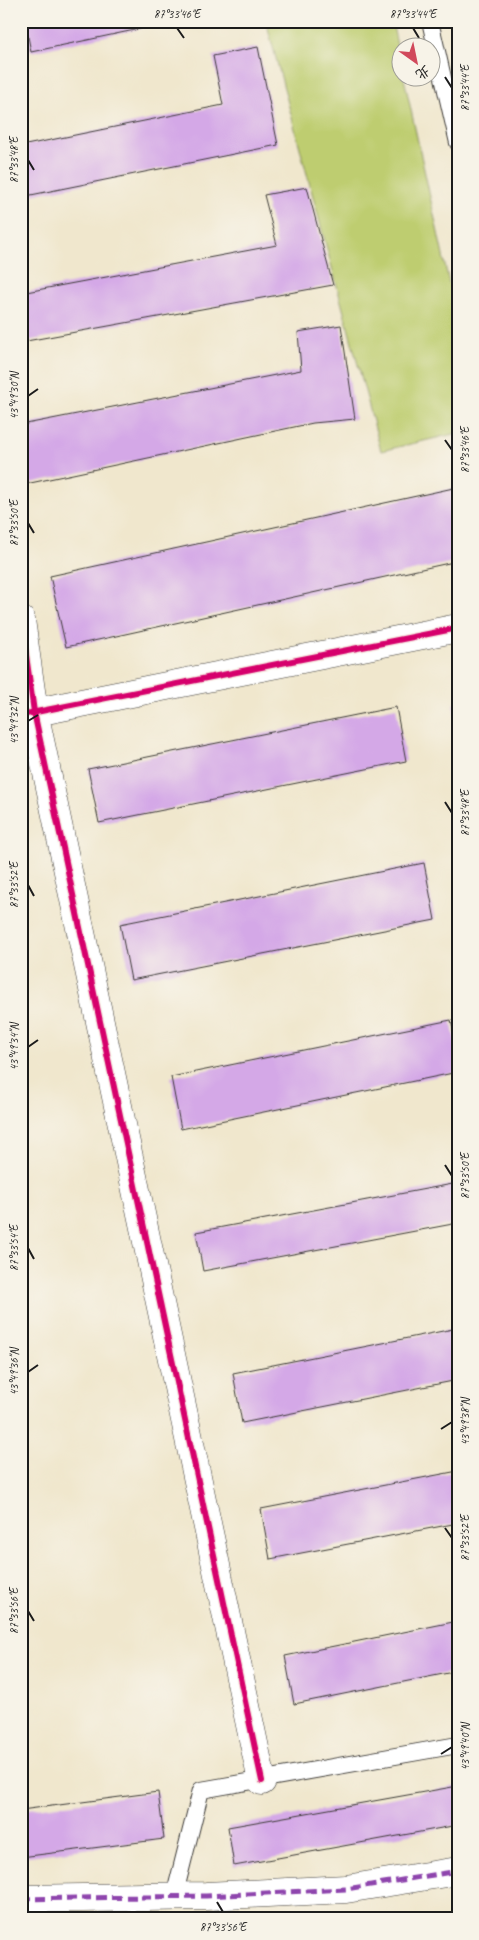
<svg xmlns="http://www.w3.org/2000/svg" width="479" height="1940" font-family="Caveat,'LXGW WenKai TC',sans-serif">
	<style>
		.green { fill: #becd6f; stroke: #6d7446 }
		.building { fill: #d4a8e7 }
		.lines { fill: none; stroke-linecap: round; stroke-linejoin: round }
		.lane-casing { stroke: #3c3a37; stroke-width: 18 }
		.street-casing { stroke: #3c3a37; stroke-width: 29 }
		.lane { stroke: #fff; stroke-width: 16 }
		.street { stroke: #fff; stroke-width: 28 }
		.quiet { stroke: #8e44ad; stroke-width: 5; stroke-dasharray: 10 5; stroke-linecap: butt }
		.cycleway-casing { stroke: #f7f3e8; stroke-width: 9 }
		.cycleway { stroke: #d6006c; stroke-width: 6 }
		.ticks { fill: none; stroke: #1c1c1c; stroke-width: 2 }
		.neatline { fill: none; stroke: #1c1c1c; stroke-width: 2 }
		.ticks-label { font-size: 12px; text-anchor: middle; fill: #1c1c1c }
	</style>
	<rect width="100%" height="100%" fill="#f7f3e8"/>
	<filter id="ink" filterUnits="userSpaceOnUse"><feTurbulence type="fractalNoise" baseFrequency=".02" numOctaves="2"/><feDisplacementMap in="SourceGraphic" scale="10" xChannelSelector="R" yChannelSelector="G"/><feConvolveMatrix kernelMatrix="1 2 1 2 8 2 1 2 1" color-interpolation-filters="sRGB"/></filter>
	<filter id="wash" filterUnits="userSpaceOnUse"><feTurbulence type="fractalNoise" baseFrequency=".0096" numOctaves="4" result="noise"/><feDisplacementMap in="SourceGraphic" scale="20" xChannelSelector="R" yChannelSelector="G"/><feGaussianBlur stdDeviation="1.12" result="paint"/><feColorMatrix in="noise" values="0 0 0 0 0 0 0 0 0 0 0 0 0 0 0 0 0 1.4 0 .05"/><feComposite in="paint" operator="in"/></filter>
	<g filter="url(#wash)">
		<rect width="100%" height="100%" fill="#f0e7cd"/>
		<path class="green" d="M266,21H392L401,65L402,78H404L458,324V433L381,451Z"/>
		<g id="blocks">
			<g class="building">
				<path d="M25,21H172V22L31,52Z"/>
				<path d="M258,47L278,145L21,197V146L223,105L213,56Z"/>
				<path d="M307,187L333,285L21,342V293L277,245L264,195Z"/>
				<path d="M341,325L355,419L313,423L21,485V425L301,370L298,332Z"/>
				<path d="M458,487V561L66,647L50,576Z"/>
				<path d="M458,703V725H457L453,704Z"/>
				<path d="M396,707L406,761L99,823L88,769Z"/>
				<path d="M21,808L26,825L21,826Z"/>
				<path d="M424,863L435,920L131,980L120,924Z"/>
				<path d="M451,1020L458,1055V1072L181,1129L171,1077Z"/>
				<path d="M458,1183V1223L203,1271L196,1232Z"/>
				<path d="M458,1328V1380L242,1423L233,1373Z"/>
				<path d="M458,1471V1523L270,1559L261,1509Z"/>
				<path d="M458,1621V1671L294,1704L285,1656Z"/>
				<path d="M458,1786V1825L234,1866L228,1827Z"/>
				<path d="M158,1792L164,1839L21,1857V1810Z"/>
			</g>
		</g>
	</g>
	<g filter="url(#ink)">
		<use href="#blocks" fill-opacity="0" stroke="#3c3a37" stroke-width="1"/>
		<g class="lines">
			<g class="lane-casing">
				<g id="lane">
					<path d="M430,21L458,143"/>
					<path d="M174,1897L201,1790L458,1745"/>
				</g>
			</g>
			<g class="street-casing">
				<g id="street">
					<path d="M21,620L34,712L262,1781"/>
					<path d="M21,715L458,628"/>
					<path d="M21,1899L206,1896L346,1889L458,1871"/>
				</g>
			</g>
			<use href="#lane" class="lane"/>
			<use href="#street" class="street"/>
			<path class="quiet" d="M21,1899L206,1896L346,1889L458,1871"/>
			<g class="cycleway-casing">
				<g id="cycleway">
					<path d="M21,620L34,712L262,1781"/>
					<path d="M21,715L458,628"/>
				</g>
			</g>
			<use href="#cycleway" class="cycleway"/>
		</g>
	</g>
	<path class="ticks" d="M177,28L184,38M413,28L419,38M445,77L452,88M28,160L34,170M28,396L38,389M445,440L452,450M28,523L34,533M28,721L38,715M445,802L452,813M28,885L34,896M28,1047L38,1040M445,1165L452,1176M28,1248L34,1259M28,1372L38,1365M441,1429L452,1422M445,1528L452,1538M28,1611L34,1621M441,1754L452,1747M217,1902L223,1912"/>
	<rect width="479" height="1940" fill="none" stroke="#f7f3e8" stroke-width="55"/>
	<g transform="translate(416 62) rotate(147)"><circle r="24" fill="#f7f3e8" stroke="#9f9d96"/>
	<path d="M0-4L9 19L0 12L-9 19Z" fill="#d1495b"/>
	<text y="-8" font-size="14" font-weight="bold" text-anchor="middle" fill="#1c1c1c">北</text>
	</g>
	<rect x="28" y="28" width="424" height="1884" class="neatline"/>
	<g class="ticks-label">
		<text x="177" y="18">87°33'46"E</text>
		<text x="413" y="18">87°33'44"E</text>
		<text transform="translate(465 88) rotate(-90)" y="4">87°33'44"E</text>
		<text transform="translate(14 160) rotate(-90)" y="4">87°33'48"E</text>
		<text transform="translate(14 396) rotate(-90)" y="4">43°49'30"N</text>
		<text transform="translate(465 450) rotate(-90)" y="4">87°33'46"E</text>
		<text transform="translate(14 523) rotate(-90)" y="4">87°33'50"E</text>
		<text transform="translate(14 721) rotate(-90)" y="4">43°49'32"N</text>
		<text transform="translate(465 813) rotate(-90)" y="4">87°33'48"E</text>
		<text transform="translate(14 885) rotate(-90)" y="4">87°33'52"E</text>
		<text transform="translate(14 1047) rotate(-90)" y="4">43°49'34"N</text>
		<text transform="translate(465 1176) rotate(-90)" y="4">87°33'50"E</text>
		<text transform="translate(14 1248) rotate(-90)" y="4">87°33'54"E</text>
		<text transform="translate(14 1372) rotate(-90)" y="4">43°49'36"N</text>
		<text transform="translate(465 1422) rotate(-90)" y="4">43°49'38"N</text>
		<text transform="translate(465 1538) rotate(-90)" y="4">87°33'52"E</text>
		<text transform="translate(14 1611) rotate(-90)" y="4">87°33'56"E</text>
		<text transform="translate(465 1747) rotate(-90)" y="4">43°49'40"N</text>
		<text x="223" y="1931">87°33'56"E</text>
	</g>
</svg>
